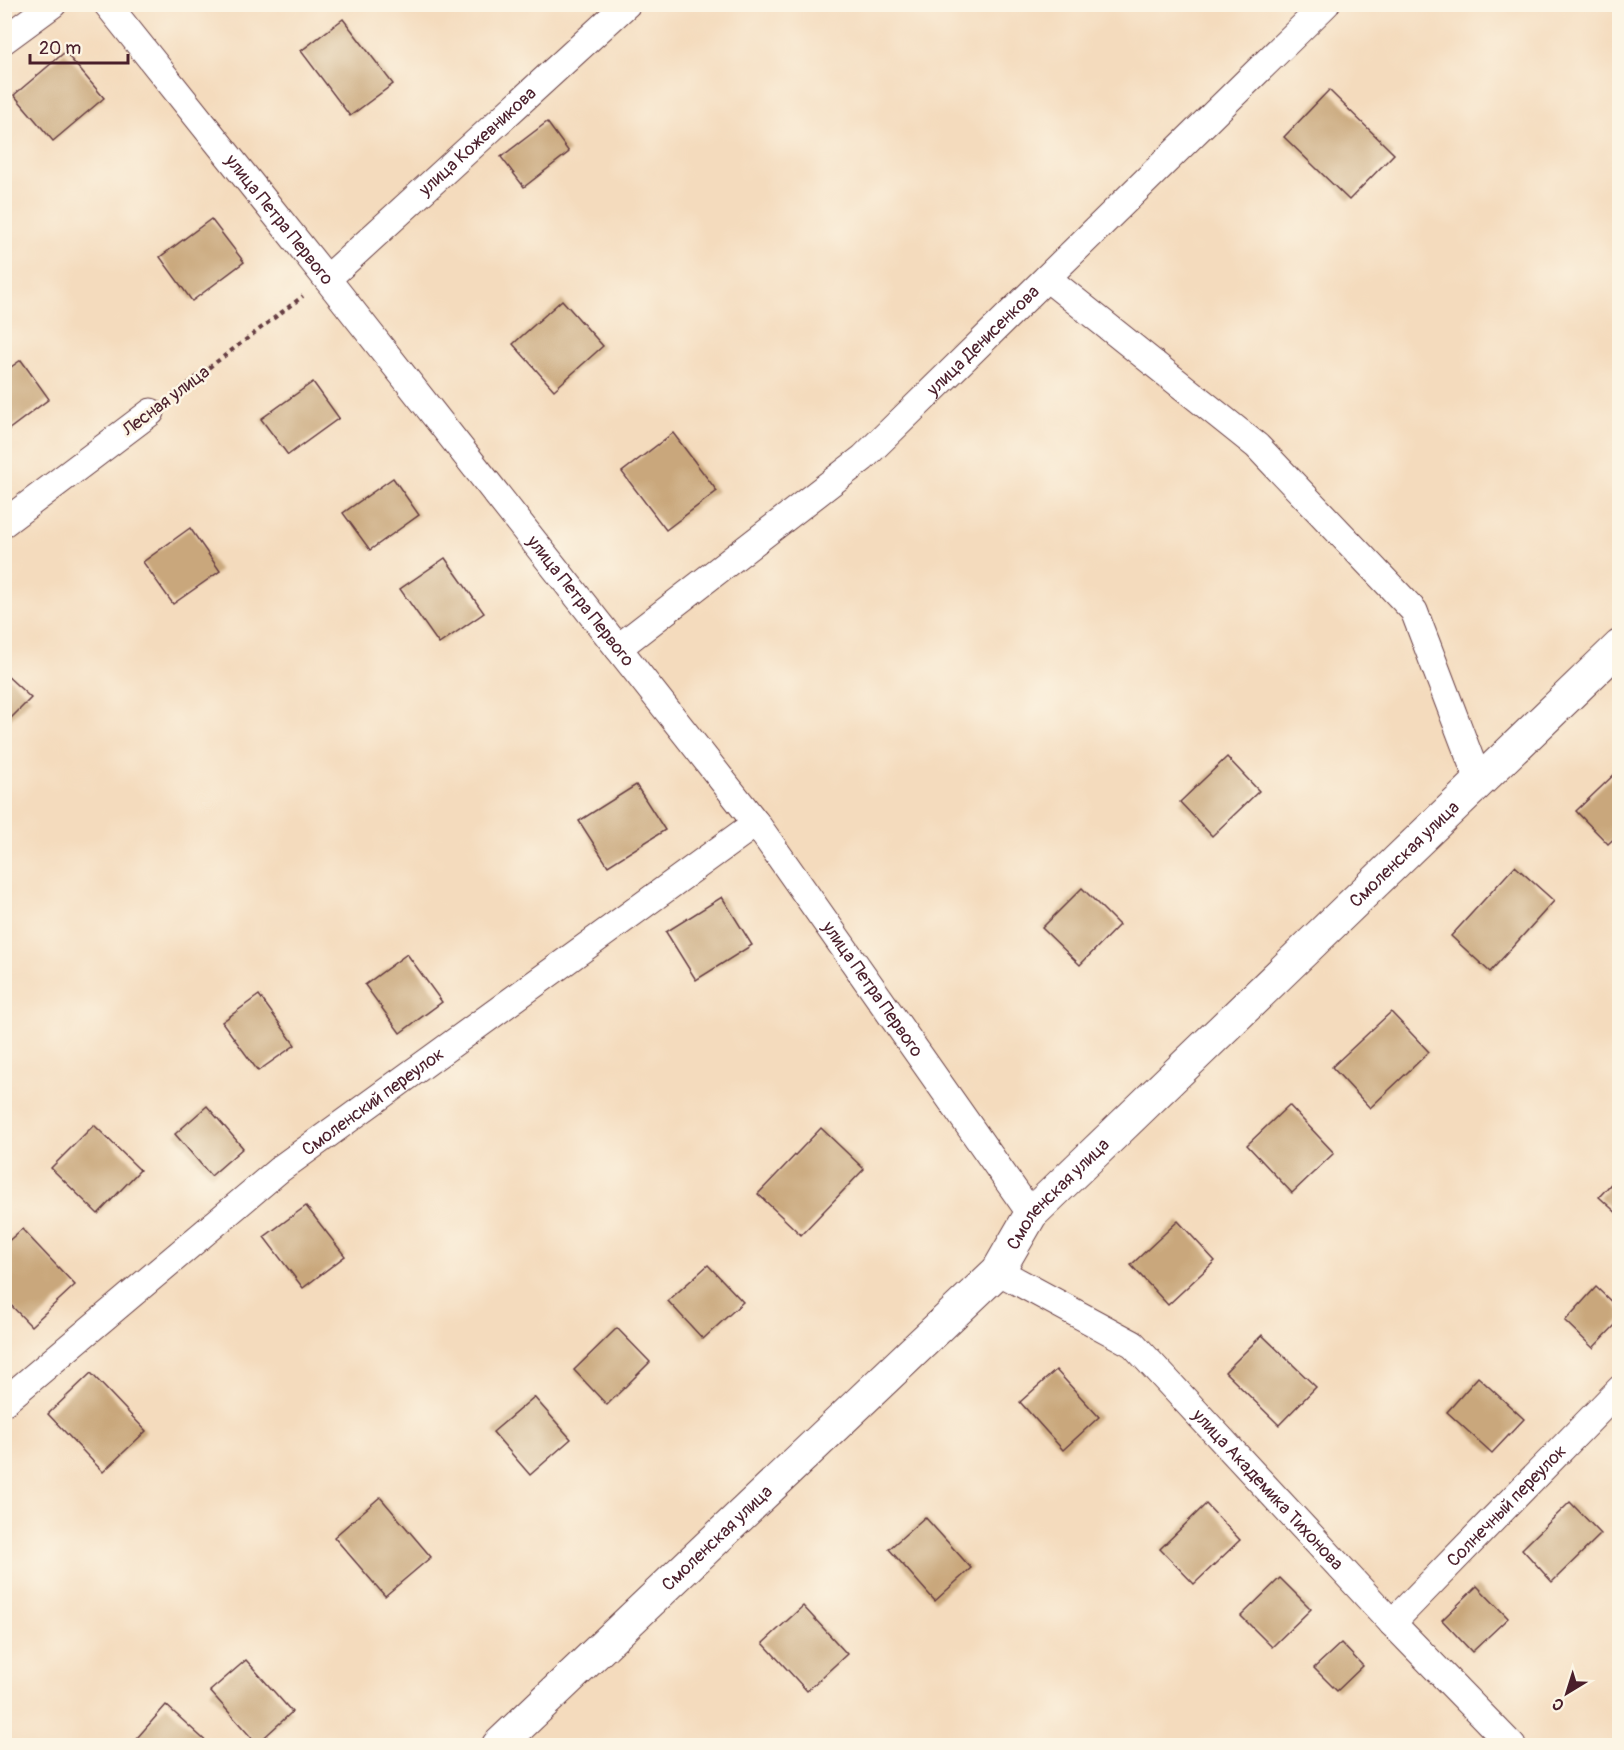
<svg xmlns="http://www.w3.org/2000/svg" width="1624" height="1750" font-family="Pangolin,sans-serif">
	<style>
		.building { fill: #c9a77c }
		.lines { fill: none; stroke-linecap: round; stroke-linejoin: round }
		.minor-casing { stroke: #643b41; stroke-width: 29 }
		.tertiary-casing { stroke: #643b41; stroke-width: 35 }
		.path { stroke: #643b41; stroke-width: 4; stroke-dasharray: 4.5 4.5; stroke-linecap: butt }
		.minor { stroke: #fff; stroke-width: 27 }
		.tertiary { stroke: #fff; stroke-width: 33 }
		.labels { text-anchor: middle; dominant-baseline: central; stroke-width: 5; stroke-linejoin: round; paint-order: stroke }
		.street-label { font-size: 18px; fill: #4a1f2b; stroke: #fcf5e5 }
	</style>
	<rect width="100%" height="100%" fill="#fcf5e5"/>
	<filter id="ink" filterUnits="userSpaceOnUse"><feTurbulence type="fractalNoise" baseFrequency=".0167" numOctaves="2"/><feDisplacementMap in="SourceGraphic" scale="12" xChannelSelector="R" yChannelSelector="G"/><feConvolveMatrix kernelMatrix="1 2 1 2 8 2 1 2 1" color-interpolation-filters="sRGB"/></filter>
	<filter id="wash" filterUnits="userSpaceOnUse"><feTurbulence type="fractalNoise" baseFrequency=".008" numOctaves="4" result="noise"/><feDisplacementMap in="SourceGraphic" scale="24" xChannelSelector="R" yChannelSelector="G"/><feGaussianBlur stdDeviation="1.35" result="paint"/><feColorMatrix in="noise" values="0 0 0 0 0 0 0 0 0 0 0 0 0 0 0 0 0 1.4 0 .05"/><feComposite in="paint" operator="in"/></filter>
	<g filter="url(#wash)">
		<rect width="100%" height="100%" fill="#f4dbbd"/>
		<g id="blocks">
			<g class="building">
				<path d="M343,19L393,84L350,116L301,51Z"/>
				<path d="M65,52L104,98L53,141L14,95Z"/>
				<path d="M1329,90L1394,154L1349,200L1284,137Z"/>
				<path d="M547,122L569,152L524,187L501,157Z"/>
				<path d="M211,219L244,262L192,301L160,257Z"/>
				<path d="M562,300L603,346L554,390L513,344Z"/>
				<path d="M21,360L49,399L4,433V372Z"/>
				<path d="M313,382L339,418L288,455L261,419Z"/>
				<path d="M673,433L717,491L666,530L622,472Z"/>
				<path d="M393,478L419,515L370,550L343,513Z"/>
				<path d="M190,528L220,571L173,604L143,562Z"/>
				<path d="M445,558L484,613L439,644L400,589Z"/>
				<path d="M4,673L31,698L4,725Z"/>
				<path d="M1227,757L1259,791L1212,836L1180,802Z"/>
				<path d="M1620,769V833L1608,844L1576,811Z"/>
				<path d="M636,785L665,830L608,866L579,821Z"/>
				<path d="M1515,866L1554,901L1490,972L1451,936Z"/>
				<path d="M1082,888L1119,925L1080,965L1042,928Z"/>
				<path d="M722,897L752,945L696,980L666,932Z"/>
				<path d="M407,954L442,1002L400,1033L365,985Z"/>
				<path d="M259,995L295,1045L258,1071L222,1022Z"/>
				<path d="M1391,1012L1429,1052L1370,1108L1332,1067Z"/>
				<path d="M1289,1105L1334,1153L1292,1193L1247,1145Z"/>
				<path d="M207,1106L243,1148L211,1176L175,1134Z"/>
				<path d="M94,1125L140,1170L98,1214L51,1168Z"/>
				<path d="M821,1128L864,1169L801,1235L758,1194Z"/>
				<path d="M1620,1174V1216L1599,1197Z"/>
				<path d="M306,1206L345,1256L303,1288L264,1237Z"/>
				<path d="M1178,1221L1215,1261L1168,1305L1131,1265Z"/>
				<path d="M22,1229L75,1285L31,1326L4,1298V1245Z"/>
				<path d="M708,1265L743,1302L703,1339L668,1301Z"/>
				<path d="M1596,1287L1620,1310V1320L1593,1348L1565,1321Z"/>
				<path d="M617,1328L650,1362L607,1405L574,1370Z"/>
				<path d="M1262,1335L1316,1387L1279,1425L1225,1372Z"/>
				<path d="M1056,1370L1099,1417L1063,1450L1020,1402Z"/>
				<path d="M91,1373L146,1431L103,1472L48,1414Z"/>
				<path d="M1478,1377L1524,1419L1492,1453L1447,1412Z"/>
				<path d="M534,1397L571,1439L530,1475L493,1432Z"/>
				<path d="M380,1497L431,1557L385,1596L334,1537Z"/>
				<path d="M1570,1502L1601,1534L1552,1582L1522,1549Z"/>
				<path d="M1206,1504L1240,1540L1194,1584L1160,1549Z"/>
				<path d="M925,1517L971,1568L935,1601L889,1549Z"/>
				<path d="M1280,1578L1311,1609L1272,1647L1241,1616Z"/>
				<path d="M1477,1586L1508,1618L1472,1652L1442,1620Z"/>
				<path d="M803,1606L847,1654L807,1691L763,1643Z"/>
				<path d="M1341,1643L1363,1666L1337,1691L1314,1668Z"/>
				<path d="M246,1660L292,1712L257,1744L210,1691Z"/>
				<path d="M166,1705L211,1746H130Z"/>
			</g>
		</g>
	</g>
	<g filter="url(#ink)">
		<use href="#blocks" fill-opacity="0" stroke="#643b41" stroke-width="1.5"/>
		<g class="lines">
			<g class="minor-casing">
				<g id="minor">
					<path id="s1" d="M107,4L327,279L756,823L1031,1214"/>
					<path d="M4,40L53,4"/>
					<path d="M1047,278L1257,446L1414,611L1479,782"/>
					<path id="s2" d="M327,279L627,4"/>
					<path d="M4,523L151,412"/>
					<path id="s3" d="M618,648L863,458L1326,4"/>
					<path id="s4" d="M998,1271L1133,1344L1392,1623L1512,1746"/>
					<path id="s5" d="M4,1402L280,1169L756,823"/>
					<path id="s6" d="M1392,1623L1620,1389"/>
				</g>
			</g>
			<g class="tertiary-casing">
				<g id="tertiary">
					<path id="s7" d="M498,1746L998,1271L1031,1214L1620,646"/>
				</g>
			</g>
			<path class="path" d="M173,395L303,296"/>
			<use href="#minor" class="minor"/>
			<use href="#tertiary" class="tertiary"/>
		</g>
	</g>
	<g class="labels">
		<g class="street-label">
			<text stroke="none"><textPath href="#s2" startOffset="204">улица Кожевникова</textPath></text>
			<text stroke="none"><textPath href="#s1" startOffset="276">улица Петра Первого</textPath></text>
			<text stroke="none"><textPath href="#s3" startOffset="478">улица Денисенкова</textPath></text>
			<text transform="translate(166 401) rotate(-37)">Лесная улица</text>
			<text stroke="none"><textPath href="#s1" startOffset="762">улица Петра Первого</textPath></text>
			<text stroke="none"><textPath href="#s7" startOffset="1274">Смоленская улица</textPath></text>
			<text stroke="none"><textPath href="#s1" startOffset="1248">улица Петра Первого</textPath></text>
			<text stroke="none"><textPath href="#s5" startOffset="476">Смоленский переулок</textPath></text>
			<text stroke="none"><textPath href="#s7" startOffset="788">Смоленская улица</textPath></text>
			<text stroke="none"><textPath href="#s4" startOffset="352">улица Академика Тихонова</textPath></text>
			<text stroke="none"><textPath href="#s6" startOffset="164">Солнечный переулок</textPath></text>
			<text stroke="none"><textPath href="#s7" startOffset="302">Смоленская улица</textPath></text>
		</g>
	</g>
	<rect width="1624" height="1750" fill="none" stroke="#fcf5e5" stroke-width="24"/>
	<g transform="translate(1567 1693) rotate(218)" stroke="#fcf5e5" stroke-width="4.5" paint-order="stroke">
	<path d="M0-4.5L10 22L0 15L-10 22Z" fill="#4a1f2b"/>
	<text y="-9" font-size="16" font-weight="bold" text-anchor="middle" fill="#4a1f2b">С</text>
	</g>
	<path d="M30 54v9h98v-9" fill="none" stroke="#4a1f2b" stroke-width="3"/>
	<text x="39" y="54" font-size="18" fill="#4a1f2b" stroke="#fcf5e5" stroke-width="4.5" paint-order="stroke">20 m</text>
</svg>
